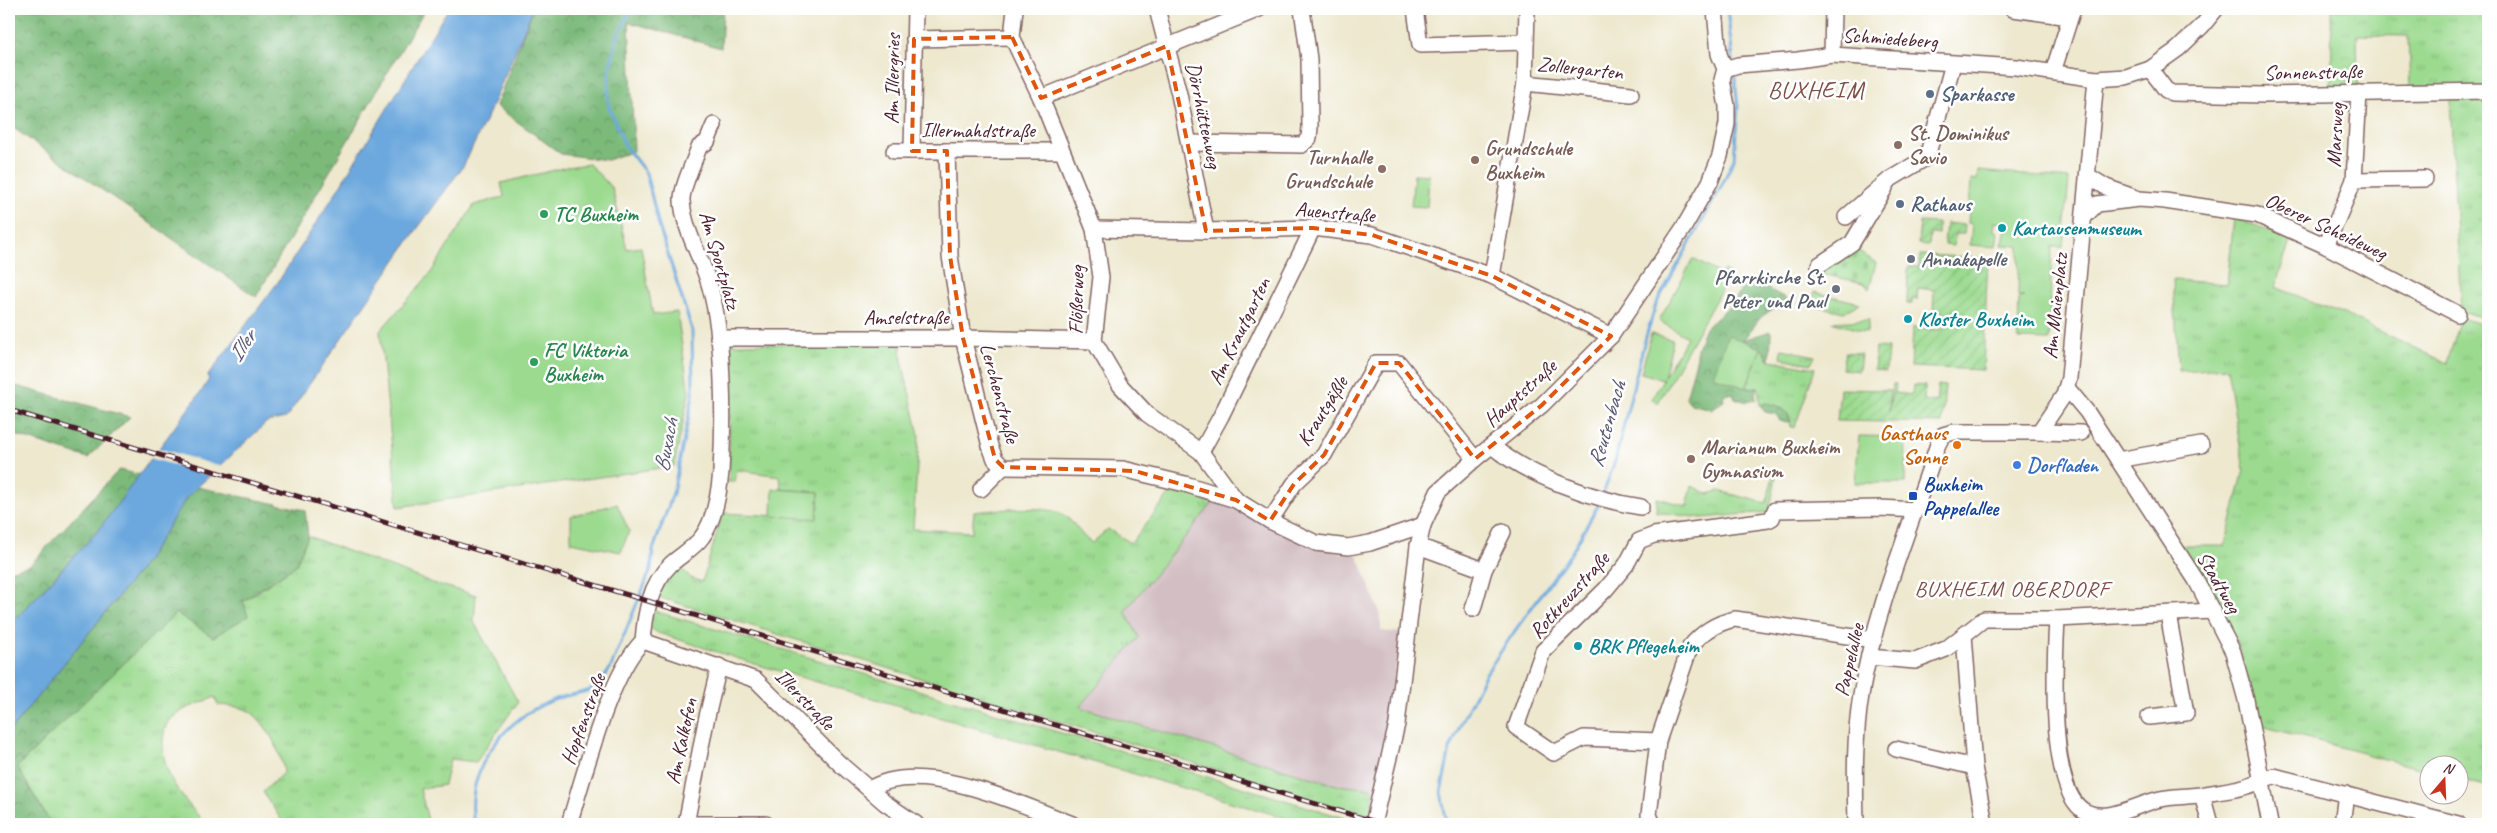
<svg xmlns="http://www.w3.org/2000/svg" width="2497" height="833" font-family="Caveat,sans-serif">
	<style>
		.industrial { fill: #d2bec3 }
		.grass { fill: url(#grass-tufts); stroke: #727c5d }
		.forest { fill: url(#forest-crowns); stroke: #636c52 }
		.cemetery { fill: url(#cemetery-stones); stroke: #727c5d }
		.park { fill: #9bda8f; stroke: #727c5d }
		.garden { fill: url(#garden-furrows); stroke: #727c5d }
		.water { fill: #6ca8dd; stroke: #5b6484 }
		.pier { fill: #ede8ce }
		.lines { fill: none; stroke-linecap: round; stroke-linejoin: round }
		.stream { stroke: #6ca8dd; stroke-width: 3 }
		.minor-casing { stroke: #836564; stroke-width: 18 }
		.minor { stroke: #fff; stroke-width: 15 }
		.rail-casing { stroke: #4a1f2b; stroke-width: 5 }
		.rail { stroke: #fff; stroke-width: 3; stroke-dasharray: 9; stroke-linecap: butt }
		.marked { fill: none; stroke: #e0560e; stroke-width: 4; stroke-dasharray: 10 6; stroke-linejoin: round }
		.service-dot { fill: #5c6f8a; stroke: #fff; stroke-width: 2 }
		.education-dot { fill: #8d6e63; stroke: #fff; stroke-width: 2 }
		.leisure-dot { fill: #2e9e5b; stroke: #fff; stroke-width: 2 }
		.culture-dot { fill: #0f9aa8; stroke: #fff; stroke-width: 2 }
		.worship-dot { fill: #6b7280; stroke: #fff; stroke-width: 2 }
		.food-dot { fill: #e8710a; stroke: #fff; stroke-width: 2 }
		.shop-dot { fill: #3f7fe0; stroke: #fff; stroke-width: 2 }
		.transit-dot { fill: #1a4fb4; stroke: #fff; stroke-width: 2 }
		.labels { text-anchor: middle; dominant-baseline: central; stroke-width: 5; stroke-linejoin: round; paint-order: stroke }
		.street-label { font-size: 21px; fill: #4a1f2b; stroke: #fff }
		.service-label { font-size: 21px; font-weight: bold; fill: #4e5e75; stroke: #fff; text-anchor: start }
		.education-label { font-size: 21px; font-weight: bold; fill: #785e54; stroke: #fff; text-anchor: start }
		.leisure-label { font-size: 21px; font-weight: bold; fill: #27864d; stroke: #fff; text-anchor: start }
		.culture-label { font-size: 21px; font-weight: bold; fill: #0d838f; stroke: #fff; text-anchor: start }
		.worship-label { font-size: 21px; font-weight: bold; fill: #5b616d; stroke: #fff; text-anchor: start }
		.food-label { font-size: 21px; font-weight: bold; fill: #c56008; stroke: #fff; text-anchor: end }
		.shop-label { font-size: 21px; font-weight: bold; fill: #366cbe; stroke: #fff; text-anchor: start }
		.transit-label { font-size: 21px; font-weight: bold; fill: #164399; stroke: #fff; text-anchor: start }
		.water-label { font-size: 22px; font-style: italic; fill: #585672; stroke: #fff }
		.neighbourhood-label { font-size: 22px; letter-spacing: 1px; fill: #7d4f47; stroke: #fff }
		.quarter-label { font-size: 24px; letter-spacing: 1px; fill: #7d4f47; stroke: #fff }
	</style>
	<defs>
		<pattern id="grass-tufts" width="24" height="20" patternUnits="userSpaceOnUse" patternTransform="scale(1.25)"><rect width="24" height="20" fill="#9bda8f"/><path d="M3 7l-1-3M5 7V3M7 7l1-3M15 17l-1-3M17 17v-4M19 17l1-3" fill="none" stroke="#87bb7c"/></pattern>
		<pattern id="forest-crowns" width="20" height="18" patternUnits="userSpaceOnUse" patternTransform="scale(1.25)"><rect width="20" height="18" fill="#7cba7a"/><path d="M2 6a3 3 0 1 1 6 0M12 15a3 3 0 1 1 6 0" fill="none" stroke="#689764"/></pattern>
		<pattern id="cemetery-stones" width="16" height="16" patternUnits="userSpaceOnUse" patternTransform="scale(1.25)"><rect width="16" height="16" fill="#9bda8f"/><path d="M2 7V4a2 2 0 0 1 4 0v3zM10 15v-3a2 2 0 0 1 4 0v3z" fill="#87bb7c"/></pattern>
		<pattern id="garden-furrows" width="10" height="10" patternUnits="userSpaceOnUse" patternTransform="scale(1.25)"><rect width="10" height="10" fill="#9bda8f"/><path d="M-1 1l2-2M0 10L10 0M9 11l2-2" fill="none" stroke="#87bb7c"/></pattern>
	</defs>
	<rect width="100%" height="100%" fill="#fff"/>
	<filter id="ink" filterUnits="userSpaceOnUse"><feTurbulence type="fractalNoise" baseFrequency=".02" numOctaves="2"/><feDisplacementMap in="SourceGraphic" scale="10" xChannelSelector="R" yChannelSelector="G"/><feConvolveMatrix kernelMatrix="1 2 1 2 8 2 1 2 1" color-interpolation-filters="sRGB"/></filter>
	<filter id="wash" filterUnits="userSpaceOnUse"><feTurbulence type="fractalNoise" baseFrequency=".0096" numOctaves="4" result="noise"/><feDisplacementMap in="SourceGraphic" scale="20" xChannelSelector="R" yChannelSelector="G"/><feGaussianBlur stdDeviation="1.12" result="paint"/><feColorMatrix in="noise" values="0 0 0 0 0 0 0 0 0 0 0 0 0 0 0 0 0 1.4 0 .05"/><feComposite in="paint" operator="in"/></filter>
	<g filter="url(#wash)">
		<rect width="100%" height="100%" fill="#ede8ce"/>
		<path class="industrial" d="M1216,499L1338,553L1357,554L1381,615V631L1402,633L1374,789L1336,785L1080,707L1139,637L1125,611Z"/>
		<g class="grass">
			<path d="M2331,9H2488V88L2410,87L2408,36L2357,35L2358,87L2329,88L2332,74Z"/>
			<path d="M2445,93L2488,94V319L2461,311L2450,100Z"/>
			<path d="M2234,218L2291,238L2275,287L2346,315L2447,363L2461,318L2488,326V787L2460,779V766H2430L2429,771L2258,725L2241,654L2222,611L2181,546H2225L2244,470L2227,368L2179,371L2173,280L2227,284Z"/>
			<path d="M1814,292L1860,303L1844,312L1812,305Z"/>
			<path d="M1869,320L1867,332L1831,322Z"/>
			<path d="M901,342L902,361L919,435L913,529L972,532L974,512C996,510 1045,504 1064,515C1075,522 1081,537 1092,543L1108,529L1131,543L1176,486L1216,499L1125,611L1139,637L1080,707L1336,785L1374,789L1371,818L655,596L668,577L680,567L691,578L702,582L723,513L817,518L819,492L781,489L780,476L737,470L735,482H729L730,347L733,344Z"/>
			<path d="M1761,348L1770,360L1815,368L1795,427H1791L1789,415L1767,403L1760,405L1758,387L1746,388Z"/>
			<path d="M1782,349L1815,356L1811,364L1781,358Z"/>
			<path d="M1773,477L1776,478L1769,512L1702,518L1656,512L1657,498L1687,506L1692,486L1708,494L1719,491L1766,503Z"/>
			<path d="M308,536L433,583L476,595L474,622L518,702L476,762L450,759L444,785L420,789L429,824H284L263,792L284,772C281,753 267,722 249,711C240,706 228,706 218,705L215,697C200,704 181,708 170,720C164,726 163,736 163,745C163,779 185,799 205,824H51L17,767L176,612L213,637L248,616L243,602L296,565Z"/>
			<path d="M651,610L1365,824H1307L755,664L658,633L647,626Z"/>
		</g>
		<g class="forest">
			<path d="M9,9H425L256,297L9,125Z"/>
			<path d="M533,9H723L721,48L629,22L634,151L607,160L561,154L496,106Z"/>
			<path d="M1751,283L1763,286L1787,299L1761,317L1743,340L1771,331L1770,360L1761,348L1728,336L1746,388L1758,387L1755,393L1756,400L1746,402L1735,398L1733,393L1723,395L1724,401L1711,409L1691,404L1686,398L1697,357V348L1705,328L1733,303L1743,287Z"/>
			<path d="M9,384L130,417L88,458L9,433Z"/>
			<path d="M1767,403C1779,406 1789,409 1790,422L1780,421L1776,414L1765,412L1760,405Z"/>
			<path d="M119,470L141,475L96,533L9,626V571L30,565Z"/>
			<path d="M197,487L305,510L308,536L296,565L243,601L248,616L213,637L176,613L17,767L51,824H9V732L146,562L187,497Z"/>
		</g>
		<path class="cemetery" d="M1842,239L1876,263L1869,289L1864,283L1811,272L1817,256Z"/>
		<g class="park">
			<path d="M589,164L612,188L627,249L641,247L653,315L677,312L689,393L674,466L398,507L380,331L430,274L474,205L504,197L501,183L567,167Z"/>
			<path d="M1978,171L2069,179L2063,247H2052L2049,340L2018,339L2019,297L2024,296H2018L2019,246L2002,245L2007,224L1995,222L1994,231L1998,232L1996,247L1970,245L1972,224L1968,223L1971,180H1977Z"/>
			<path d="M1414,174L1429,175L1427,207L1411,206Z"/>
			<path d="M1693,259L1721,274L1724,270L1730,274L1658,403L1652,399L1663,379L1641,373L1651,334L1673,340L1664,377L1687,337L1659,321Z"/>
			<path d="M1728,335L1761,348L1746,388L1713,376Z"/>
			<path d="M1859,436L1906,437L1905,483H1855Z"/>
			<path d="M773,489L819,492L817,519L772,516Z"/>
			<path d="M617,504L629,531L621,552L571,542V516Z"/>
		</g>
		<g class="garden">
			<path d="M1920,222L1938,223V234H1930L1929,245L1918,244Z"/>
			<path d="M1946,223L1965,225L1964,234H1955L1954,246L1944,245Z"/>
			<path d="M1920,255L1988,258L1983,370L1911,367L1913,327L1941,330L1946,323L1947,316L1943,312L1933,311L1934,290L1918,288L1917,300L1912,299V304H1907L1908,267H1919Z"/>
			<path d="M1876,347L1888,348L1886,371L1874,370Z"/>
			<path d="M1845,352L1861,354L1859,371L1842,369Z"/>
			<path d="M1893,384H1896L1895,393L1912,395L1913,385L1925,386L1924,400L1936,402L1938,385L1945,386L1942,423L1837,421L1840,389L1890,390L1889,412Z"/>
		</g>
		<path class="water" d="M448,9H533L489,113L464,165L415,232L286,418L267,422L187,497L146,562L9,732V626L96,533L203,389L209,379L207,377L278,282L335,194Z"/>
		<path class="pier" d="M158,448L222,467L212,476L150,458Z"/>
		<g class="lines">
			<g class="stream">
				<path d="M1727,9L1733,61"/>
				<path d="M1603,494L1615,461L1643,347L1656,304L1721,187L1734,159L1738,107L1734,70"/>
				<path d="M474,824C465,770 502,721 551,701C581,688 591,701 611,667L651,569L653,550L673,493L693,395L692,330L659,226L646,173L625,146L608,104L609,71L616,40L631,9"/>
				<path d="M1447,824L1441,792L1450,749L1463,719L1485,675L1514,632L1572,552L1600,502"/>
			</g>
		</g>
	</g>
	<g filter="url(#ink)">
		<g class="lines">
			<g class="minor-casing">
				<g id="minor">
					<path d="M1015,9L1012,37L1041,98L1094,229L1101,277L1094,341L1120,385L1147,414L1201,452L1236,500L1270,521L1316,543L1348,547L1370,543L1423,525"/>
					<path d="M1157,9L1179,94L1206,231"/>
					<path d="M1415,9L1420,45L1526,42"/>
					<path d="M2013,9L2070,17"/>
					<path d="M914,39L1012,37"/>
					<path d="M1832,55L1833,9"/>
					<path d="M1725,69L1738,65L1798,60L1832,55L2016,67L2096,79L2126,77L2150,69L2178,49L2202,26L2216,9"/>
					<path d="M2150,69L2166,90L2172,93L2264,95L2488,91"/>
					<path d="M2053,72L2073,9"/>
					<path d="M1525,83L1631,94"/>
					<path d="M1041,98L1259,9"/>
					<path d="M1189,143L1302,145L1309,138L1310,127L1309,59L1302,9"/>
					<path d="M894,151H1062"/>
					<path d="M912,151L915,9"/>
					<path d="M947,151L950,256L963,338L990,446L995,459L1003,467L1123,469L1185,484L1236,500"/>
					<path d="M2088,176L2106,187L2136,198"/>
					<path d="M2354,180L2425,179"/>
					<path d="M2085,216L2097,204L2139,199L2165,201L2257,215L2326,246L2458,314"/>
					<path d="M1846,217L1889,180L1927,157L1953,64"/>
					<path d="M1094,229L1206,231L1313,228L1372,235L1492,276L1611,336"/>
					<path d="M2326,246L2354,180L2359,93"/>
					<path d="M1819,265L1852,243L1885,188"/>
					<path d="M1492,276L1525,83L1527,9"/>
					<path d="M718,338H963L1094,341"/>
					<path d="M2067,388L2087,412L2196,580L2233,652L2246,700L2270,824"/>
					<path d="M2039,432L2081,433"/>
					<path d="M1492,446C1528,476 1595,500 1641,507"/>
					<path d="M1201,452L1221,416L1313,228"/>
					<path d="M2118,460L2201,445"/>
					<path d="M981,489L1003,467"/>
					<path d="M1270,521L1294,484L1324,455L1376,363H1399L1475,459"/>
					<path d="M1418,546L1484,570"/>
					<path d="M1473,609L1484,570L1503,532"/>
					<path d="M2057,619C2055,657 2047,794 2086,812C2108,823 2138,804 2160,799C2174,796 2190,797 2205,794C2220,791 2239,790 2253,784C2261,781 2266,778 2274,776L2458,824"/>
					<path d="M1964,635L1974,767L1985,824"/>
					<path d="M643,641L756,680L839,763L885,803L916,824"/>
					<path d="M1869,657L1915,661L1946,649L1984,619H2057L2213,611"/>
					<path d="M2149,717L2186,713L2168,614"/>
					<path d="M1658,741L1584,738L1554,753L1516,727L1543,651L1606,589L1626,565L1639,541L1654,535L1768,520L1772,518L1775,510L1880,508L1916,510"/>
					<path d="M1896,749L1974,767"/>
					<path d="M870,789C920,757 1023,805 1072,824"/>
					<path d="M2202,795L2210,824"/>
					<path d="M569,824C584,777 609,674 643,641C645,614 650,584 671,564C681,555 694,548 702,537C715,520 719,493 721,472C724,421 724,340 711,291C704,261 684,232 682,201C681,188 695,160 699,147L707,142L714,125"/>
					<path d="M685,824H766"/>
					<path d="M686,824L706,721L719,666"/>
					<path d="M1373,824L1397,724L1418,546L1423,525L1438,492L1475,459L1542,405L1611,336L1684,227L1710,182L1720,156L1727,124V106L1722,80L1725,69L1719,54L1715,9"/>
					<path d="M1653,824L1649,815L1658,741L1690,647C1702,632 1716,623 1735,619L1874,640"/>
					<path d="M1856,824C1855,781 1854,738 1861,695C1875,609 1911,526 1938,444L1943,435L1954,432H2039L2064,395L2069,378L2096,79"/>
					<path d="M2342,824L2346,794"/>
				</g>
			</g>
			<use href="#minor" class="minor"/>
			<g class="rail-casing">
				<path id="rail" d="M9,410L628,595L1382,824"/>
			</g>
			<use href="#rail" class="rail"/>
		</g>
	</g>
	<path class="marked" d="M1012,37L1041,98L1167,46L1206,231L1313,228L1372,235L1492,276L1611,336L1542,405L1475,459L1399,363H1376L1324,455L1294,484L1270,521L1236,500L1135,471L1003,467L995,459L963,338L950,256L947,151H912L914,39Z"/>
	<g class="service-dot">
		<circle cx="1930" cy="94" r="5"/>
		<circle cx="1900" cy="204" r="5"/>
	</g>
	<g class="education-dot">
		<circle cx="1898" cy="145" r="5"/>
		<circle cx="1475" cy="160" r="5"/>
		<circle cx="1382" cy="169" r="5"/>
		<circle cx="1691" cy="459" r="5"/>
	</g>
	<g class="leisure-dot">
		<circle cx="544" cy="214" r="5"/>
		<circle cx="534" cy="362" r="5"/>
	</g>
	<g class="culture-dot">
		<circle cx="2002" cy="228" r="5"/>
		<circle cx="1908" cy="319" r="5"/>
		<circle cx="1578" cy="646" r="5"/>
	</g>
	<g class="worship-dot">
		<circle cx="1911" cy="259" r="5"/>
		<circle cx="1836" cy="289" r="5"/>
	</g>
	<circle class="food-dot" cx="1957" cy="445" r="5"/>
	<circle class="shop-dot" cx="2017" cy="465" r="5"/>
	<rect class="transit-dot" x="1908" y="491" width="10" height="10" rx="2.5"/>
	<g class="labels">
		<g class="street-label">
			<text transform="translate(1890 38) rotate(4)">Schmiedeberg</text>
			<text transform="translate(1580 68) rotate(6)">Zollergarten</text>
			<text transform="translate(2313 72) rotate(-1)">Sonnenstraße</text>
			<text transform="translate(892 79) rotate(-89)">Am Illergries</text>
			<text transform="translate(1204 115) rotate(78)">Dörrhüttenweg</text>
			<text x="978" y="130">Illermahdstraße</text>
			<text transform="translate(2335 135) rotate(-87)">Marsweg</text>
			<text transform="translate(1335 212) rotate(5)">Auenstraße</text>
			<text transform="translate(2326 226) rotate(25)">Oberer Scheideweg</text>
			<text transform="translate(720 260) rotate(74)">Am Sportplatz</text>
			<text transform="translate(1076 300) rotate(-89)">Flößerweg</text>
			<text transform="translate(2055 306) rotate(-84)">Am Maienplatz</text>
			<text x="906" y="317">Amselstraße</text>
			<text transform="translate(1239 331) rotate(-64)">Am Krautgarten</text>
			<text transform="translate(1000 393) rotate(75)">Lerchenstraße</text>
			<text transform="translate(1520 393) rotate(-42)">Hauptstraße</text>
			<text transform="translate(1322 411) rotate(-58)">Krautgäßle</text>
			<text transform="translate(2219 582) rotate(60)">Stadtweg</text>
			<text transform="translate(1569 595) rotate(-48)">Rotkreuzstraße</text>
			<text transform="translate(1849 660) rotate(-77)">Pappelallee</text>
			<text transform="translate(805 699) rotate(46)">Illerstraße</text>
			<text transform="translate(583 719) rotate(-70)">Hopfenstraße</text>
			<text transform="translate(681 741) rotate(-78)">Am Kalkofen</text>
		</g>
		<g class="service-label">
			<text x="1940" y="94">Sparkasse</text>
			<text x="1910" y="204">Rathaus</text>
		</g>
		<g class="education-label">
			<text x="1908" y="133">St. Dominikus<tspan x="1908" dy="24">Savio</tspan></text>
			<text x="1485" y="148">Grundschule<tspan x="1485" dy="24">Buxheim</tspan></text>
			<text x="1372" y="157" text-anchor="end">Turnhalle<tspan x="1372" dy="24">Grundschule</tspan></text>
			<text x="1701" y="447">Marianum Buxheim<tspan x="1701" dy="24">Gymnasium</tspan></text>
		</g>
		<g class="leisure-label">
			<text x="554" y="214">TC Buxheim</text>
			<text x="544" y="350">FC Viktoria<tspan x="544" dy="24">Buxheim</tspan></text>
		</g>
		<g class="culture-label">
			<text x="2012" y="228">Kartausenmuseum</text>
			<text x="1918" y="319">Kloster Buxheim</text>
			<text x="1588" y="646">BRK Pflegeheim</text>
		</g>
		<g class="worship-label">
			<text x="1921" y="259">Annakapelle</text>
			<text x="1826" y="277" text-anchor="end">Pfarrkirche St.<tspan x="1826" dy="24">Peter und Paul</tspan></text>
		</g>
		<g class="food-label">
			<text x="1947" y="433">Gasthaus<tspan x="1947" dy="24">Sonne</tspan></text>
		</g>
		<g class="shop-label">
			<text x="2027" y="465">Dorfladen</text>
		</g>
		<g class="transit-label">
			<text x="1923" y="484">Buxheim<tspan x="1923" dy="24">Pappelallee</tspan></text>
		</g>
		<g class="water-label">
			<text transform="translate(242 346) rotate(-57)">Iller</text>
			<text transform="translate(1607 424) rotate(-74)">Reutenbach</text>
			<text transform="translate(666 445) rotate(-79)">Buxach</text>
		</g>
		<g class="neighbourhood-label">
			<text x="2012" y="589">BUXHEIM OBERDORF</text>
		</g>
		<g class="quarter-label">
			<text x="1816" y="90">BUXHEIM</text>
		</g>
	</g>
	<rect width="2497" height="833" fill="none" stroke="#fff" stroke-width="30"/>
	<g transform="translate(2444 780) rotate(19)"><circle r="24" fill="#ffffff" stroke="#b7a5aa"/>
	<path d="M0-4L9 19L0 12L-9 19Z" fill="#c8321e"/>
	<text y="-8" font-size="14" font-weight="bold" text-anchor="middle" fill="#4a1f2b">N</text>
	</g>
</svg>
